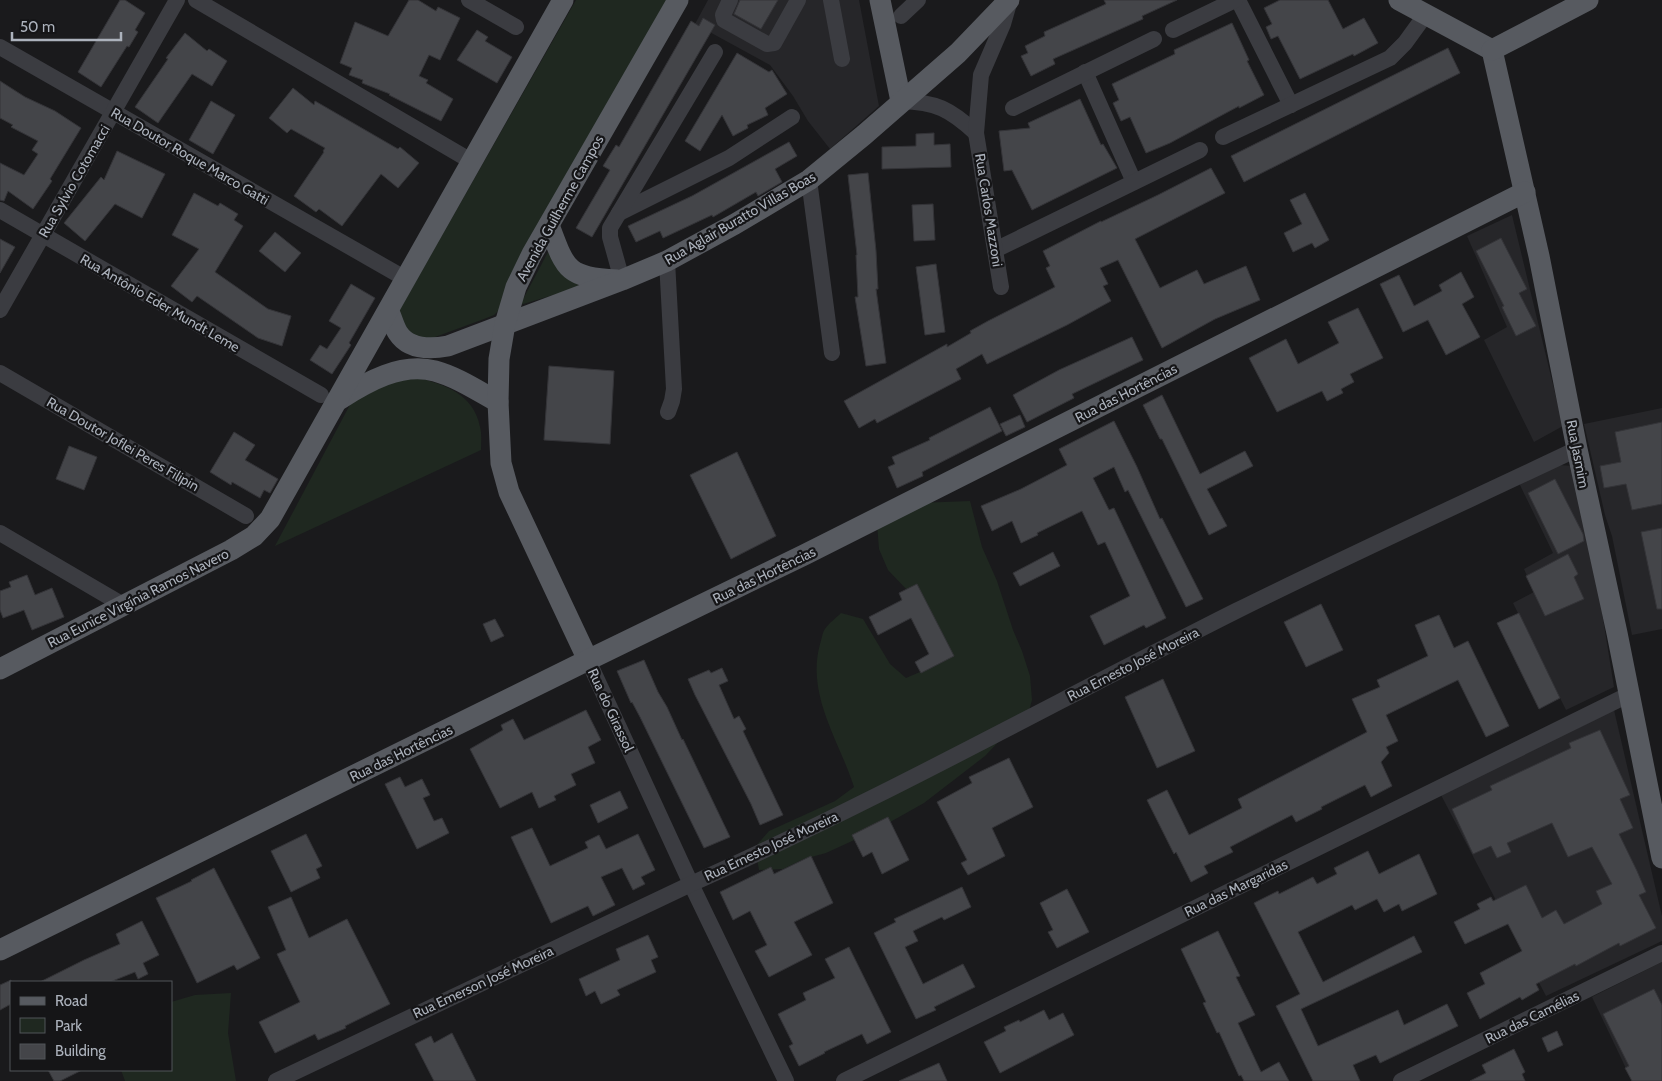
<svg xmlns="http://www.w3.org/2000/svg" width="1662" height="1081" font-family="Cabin,sans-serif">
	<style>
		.built { fill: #262629 }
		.green { fill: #1f2820 }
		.building { fill: #444549; stroke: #343438 }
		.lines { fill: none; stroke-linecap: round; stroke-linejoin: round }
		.minor { stroke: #3b3c41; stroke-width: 16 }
		.major { stroke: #575a60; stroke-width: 21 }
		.labels { text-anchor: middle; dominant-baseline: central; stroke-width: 4.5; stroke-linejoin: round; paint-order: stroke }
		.street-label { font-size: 14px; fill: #acb2bc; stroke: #151517 }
	</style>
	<rect width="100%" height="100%" fill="#1a1a1c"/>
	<g class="built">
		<path d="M708,0H859L879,106L830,149L808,121L793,96L770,65L695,24Z"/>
		<path d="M1512,215L1563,426L1534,442L1484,340L1507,327L1467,236Z"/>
		<path d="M1662,408V629L1632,635L1612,536L1605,515L1584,424Z"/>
		<path d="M1559,465L1572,466L1591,544L1614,687L1566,710L1513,603L1534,592L1524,569L1553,553L1519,483Z"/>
		<path d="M1614,710L1662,916V941L1546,996L1441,795Z"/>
		<path d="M1662,962V1081H1632L1592,997Z"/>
	</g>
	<g class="green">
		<path d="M576,0H672L499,310L494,315L484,319L427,340L406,335L398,323L400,309Z"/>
		<path d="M548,252L580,287L520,305Z"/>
		<path d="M415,377C444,384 474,394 480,427C482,434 481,443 481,450L275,546L353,399L374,386Z"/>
		<path d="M970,501L982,547L997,581L1013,630L1022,651L1030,676L1032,700L1026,722L1006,734L985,756L924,803L876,830L826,853L804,859L783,869L759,870L755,847L769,831L835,801L854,787C839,740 806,695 820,644C822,639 822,633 825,629C829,623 836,618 841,613L863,619L890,664L906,678L927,669L939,648L907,590L888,570L879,549L877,524L918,503Z"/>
		<path d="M231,993L228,1033L236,1081H125L121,1070H171V1002L195,995Z"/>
	</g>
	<g class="building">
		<path d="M120,0H125L145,13L135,30L138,32L129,47L127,46L101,87L78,72Z"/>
		<path d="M409,0H418L436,11L438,7L460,18L440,60L429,55L419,76L428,80L426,83L453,99L441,121L389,95L390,94L362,83L363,80L349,75L352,68L340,63L355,22L388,36Z"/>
		<path d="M740,0H778L761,29L734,14Z"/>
		<path d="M1104,0H1177L1142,16L1143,19L1053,59L1055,64L1031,76L1021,56L1028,53L1025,46L1045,36L1044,32L1106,4Z"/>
		<path d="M1280,0H1328L1343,29L1364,18L1378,43L1354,56L1353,54L1300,79L1278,36L1271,39L1266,27L1272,24L1264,8Z"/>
		<path d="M703,18L715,25L592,237L576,228L610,170L603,166L616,145L619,147L691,21L699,26Z"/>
		<path d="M1232,23L1249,60L1247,61L1264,95L1239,108V106L1170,143L1146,153L1130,117L1121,121L1113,103L1119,100L1112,84L1175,54L1174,50Z"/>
		<path d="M477,30L488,37L485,41L512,57L497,83L457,60Z"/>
		<path d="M185,33L207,51L209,49L227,61L212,86L192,74L158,123L135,107L168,59L166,58Z"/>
		<path d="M1448,48L1460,73L1244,182L1231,156Z"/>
		<path d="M737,53L769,72L772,70L787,94L765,108L768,115L747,125L748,128L733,136L722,115L700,151L685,141Z"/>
		<path d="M0,81L25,97L55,111L81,128L50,179L52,181L33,209L8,191L4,201L0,200V163L24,175L38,154L32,150L38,141L11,127L13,125L0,118Z"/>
		<path d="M293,88L314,105L315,101L398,149L400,147L419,163L398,188L381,174L342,226L319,209L316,212L294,196L324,152L323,151L325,148L291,129L287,133L269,118Z"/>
		<path d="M1080,99L1101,145L1103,144L1117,168L1032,210L1012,170L1004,171L999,131L1030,128L1028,123Z"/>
		<path d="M211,101L235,115L213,154L189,140Z"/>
		<path d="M934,133V145L950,144L951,167L882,169V147L916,146V134Z"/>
		<path d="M789,142L797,156L775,169L782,182L758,196L756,192L713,217L712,215L663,238L660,231L636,242L628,226L692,196Z"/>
		<path d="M117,151L165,174L142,218L115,204L85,241L64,223L101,177L104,180Z"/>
		<path d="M1211,168L1225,193L1135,239L1160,288L1197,270L1204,284L1246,266L1260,300L1215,319L1162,348L1118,260L1100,268L1108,284L1103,286L1111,301L1067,325L987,364L982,354L956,369L961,379L877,423L875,419L859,428L844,401L947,344V347L971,333L970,331L988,321L1055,287L1046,268L1050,266L1043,251L1101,221V222L1158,195Z"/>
		<path d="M868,173L876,251L878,289H876L886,363L866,366L855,297H858L856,255H857L848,175Z"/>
		<path d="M194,193L218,206L220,203L238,214L234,220L243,226L215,272L268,309L291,316L282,346L258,338L197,296L192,302L171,286L199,249L172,235Z"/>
		<path d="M1305,193L1329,240L1315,248L1312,243L1293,252L1284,233L1302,224L1290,200Z"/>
		<path d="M933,204L935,240L914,241L912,205Z"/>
		<path d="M275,232L301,253L285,272L259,251Z"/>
		<path d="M1501,238L1527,289L1519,293L1536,326L1516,336L1502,307L1504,306L1476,251Z"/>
		<path d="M0,239L15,247L0,273Z"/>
		<path d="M936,264L945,332L925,335L916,267Z"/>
		<path d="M1461,272L1474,297L1462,304L1480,337L1446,355L1428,320L1403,332L1380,284L1399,275L1414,306L1442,291L1439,285Z"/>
		<path d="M351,284L375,298L349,343L351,345L332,374L310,360L320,345L327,349L341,328L329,321Z"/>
		<path d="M1358,308L1383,358L1350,374L1354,382L1341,389L1343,393L1327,401L1322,391L1277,412L1249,358L1286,339L1298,364L1339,343L1328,322Z"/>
		<path d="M1132,337L1143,360L1072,394L1074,398L1027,422L1013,395L1059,370Z"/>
		<path d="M549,366L614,371L610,444L544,440Z"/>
		<path d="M1162,395L1200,474L1245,451L1253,466L1207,489L1227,526L1209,535L1162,439H1160L1143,405Z"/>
		<path d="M990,407L1002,431L922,472L923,476L897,488L888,467L895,464L892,457L930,440L929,438Z"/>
		<path d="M1020,415L1025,427L1006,436L1000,424Z"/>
		<path d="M1114,421L1137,467L1160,519L1162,518L1203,599L1186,607L1128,490L1125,492L1114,467L1093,478L1109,510L1114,508L1166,618L1146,628L1144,625L1104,645L1090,616L1130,596L1105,542L1098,545L1082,511L1037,533L1038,535L1021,543L1012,521L992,531L981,506L1021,489L1067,465L1059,449Z"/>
		<path d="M1662,422V504L1632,510L1626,484L1604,488L1600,466L1621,462L1615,432Z"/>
		<path d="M234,432L255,445L245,460L278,479L270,493L264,490L260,498L232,482L231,485L210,472Z"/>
		<path d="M69,446L97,457L84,490L56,479Z"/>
		<path d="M737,452L776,536L731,559L690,475Z"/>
		<path d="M1555,479L1583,534L1584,541L1558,554L1528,493Z"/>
		<path d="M1662,528V609H1657L1641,532Z"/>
		<path d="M1053,552L1060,566L1020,586L1013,573Z"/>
		<path d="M1568,554L1578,574L1574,577L1584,599L1545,616L1526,576Z"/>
		<path d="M27,575L35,595L52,588L64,617L32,630L24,610L3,618L0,610V591L11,587L9,582Z"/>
		<path d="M917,584L954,656L921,673L915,662L929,654L911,618L878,635L869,617L902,600L899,593Z"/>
		<path d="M1321,604L1343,650L1306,667L1284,622Z"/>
		<path d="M1519,613L1560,698L1539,709L1497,623Z"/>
		<path d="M1439,615L1454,648L1468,641L1509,726L1486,737L1458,680L1386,715L1398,741L1386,747L1389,753L1381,762L1392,786L1371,797L1365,785L1321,807L1322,809L1296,822L1292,815L1230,847L1233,852L1204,866L1208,873L1191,882L1176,852L1174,854L1147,800L1167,790L1189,835L1242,808L1238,799L1367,732L1352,699L1380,687L1377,680L1428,656L1415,625Z"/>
		<path d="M495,619L504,636L491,642L483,624Z"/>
		<path d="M644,660L658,692L667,707L682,740L683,739L730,837L704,848L640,717L632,702L631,703L617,671Z"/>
		<path d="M722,668L728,681L719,685L734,719L739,716L746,729L743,731L783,815L760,825L751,804L695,695L688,679L709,670L711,673Z"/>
		<path d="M1163,679L1195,751L1157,768L1125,697Z"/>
		<path d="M586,710L601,740L588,747L595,763L571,774L576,785L554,796L556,800L539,808L532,792L500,808L470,749L503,730L501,725L513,719L524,740Z"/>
		<path d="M1600,730L1630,795L1620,799L1633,828L1619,834L1637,871L1646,892L1639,895L1656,928L1620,946L1619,943L1576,966L1575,964L1536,984L1539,990L1522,1000L1520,997L1480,1019L1467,993L1485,984L1480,973L1522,951L1508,924L1465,944L1454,922L1480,909L1477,904L1491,897L1493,901L1526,885L1542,918L1556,910L1564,924L1602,904L1596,891L1612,884L1592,847L1568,857L1552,823L1507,843L1511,852L1497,858L1491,846L1473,854L1452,809L1492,790L1490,786L1571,748L1569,743Z"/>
		<path d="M1009,758L1033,807L992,828L1005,856L968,875L961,863L967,860L937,802L972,783L969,777Z"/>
		<path d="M400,777L405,787L422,779L430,795L423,798L434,821L442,818L449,833L417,849L385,784Z"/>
		<path d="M620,791L628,808L598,823L590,805Z"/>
		<path d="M888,817L909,860L882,874L872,852L863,857L852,835Z"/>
		<path d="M532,828L550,866L588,848L585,842L599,835L606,849L638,834L655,870L641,877L645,884L633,890L622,868L601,877L615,905L593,916L588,906L551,923L511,837Z"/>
		<path d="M306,834L322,866L316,869L320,878L291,892L271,851Z"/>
		<path d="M1368,851L1379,874L1419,854L1437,894L1402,911L1399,904L1384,912L1377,899L1355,910L1352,905L1298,932L1323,982L1414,936L1422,952L1301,1009L1318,1046L1398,1010L1404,1025L1447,1004L1458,1026L1380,1063L1376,1055L1353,1065L1360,1081H1313L1276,1006L1300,994L1254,903L1278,891L1279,894L1313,877L1317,884L1337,874L1334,868Z"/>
		<path d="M811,856L833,903L794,922L812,955L769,977L755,951L767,945L750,911L733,920L720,892L771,867L774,874Z"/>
		<path d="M214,868L260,958L237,970L234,965L197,983L156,898L192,881L191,880Z"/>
		<path d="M962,887L971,907L944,920L942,917L913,931L918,941L905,947L923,984L963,964L975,987L934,1007L936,1010L916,1019L874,933L896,922L894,919Z"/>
		<path d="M1067,889L1089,932L1057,948L1048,932L1053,930L1040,903Z"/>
		<path d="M291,897L309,938L347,919L390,1004L345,1026L346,1028L318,1040L315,1034L275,1053L259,1022L300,1002L277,954L286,950L268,907Z"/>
		<path d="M142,921L159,955L143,963L148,974L138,979L135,972L110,982H40L84,960L120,944L116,934Z"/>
		<path d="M1218,931L1240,976L1236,977L1255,1015L1238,1023L1261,1072L1279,1062L1289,1081H1244L1241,1075L1239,1076L1219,1032L1217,1033L1203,1003L1206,1002L1181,949Z"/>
		<path d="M648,935L658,957L651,960L656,972L617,990L620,995L601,1004L595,991L586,996L579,979L620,960L616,949Z"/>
		<path d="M849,947L891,1032L867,1044L862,1034L824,1052L825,1053L799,1066L789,1046L793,1044L778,1014L806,1000L803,993L835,978L825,959Z"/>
		<path d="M11,980V1004L0,1010V985Z"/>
		<path d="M1654,989L1662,1005V1081H1632L1625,1068L1629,1066L1603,1014Z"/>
		<path d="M1044,1010L1049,1020L1063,1013L1074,1035L1000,1073L984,1042L1006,1031L1004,1027L1019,1020L1020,1022Z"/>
		<path d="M1557,1031L1563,1045L1548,1052L1542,1038Z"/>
		<path d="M452,1033L476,1081H434L415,1044L431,1036L434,1043Z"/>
		<path d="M1514,1049L1525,1072L1522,1074L1525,1081H1470L1486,1073L1482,1065Z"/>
		<path d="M939,1063L947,1081H899Z"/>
		<path d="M48,1070H82L60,1081H54Z"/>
	</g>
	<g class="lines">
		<g class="minor">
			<path d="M196,0L471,161"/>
			<path d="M469,0L516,27"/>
			<path d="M730,0L723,15L724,20L767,44L774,43L798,0"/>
			<path d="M831,0L842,59"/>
			<path d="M1238,0L1291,105"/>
			<path d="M901,16L918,0"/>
			<path d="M1173,30L1235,0"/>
			<path d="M0,47L406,279"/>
			<path d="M1085,72L1134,182"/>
			<path d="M901,101C936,102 950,109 976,133"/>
			<path d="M1013,108L1154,39"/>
			<path d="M1223,137L1390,58L1405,43L1426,14"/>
			<path d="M809,180L832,353"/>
			<path d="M0,210L321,395"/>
			<path d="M619,213L729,158L792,117"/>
			<path d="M995,250L1200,150"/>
			<path d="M667,261L674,389L672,401L668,412"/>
			<path d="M622,280L610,237V228L715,52"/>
			<path d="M1001,287L976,133L981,75L1003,24L1010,0"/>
			<path d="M0,310L177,0"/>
			<path d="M0,373L246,516"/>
			<path d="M0,533L123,605"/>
			<path d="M588,660L691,884L786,1081"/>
			<path d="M276,1081L691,884C877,801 1055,702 1236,611C1349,555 1463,503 1577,449"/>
			<path d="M844,1081L1628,695"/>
			<path d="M1401,1081L1662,953"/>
		</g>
		<g class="major">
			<path d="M880,0L901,101"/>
			<path d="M1399,0L1492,50"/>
			<path d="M1492,50L1539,256L1577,449L1617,633L1662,858"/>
			<path d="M1492,50L1588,0"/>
			<path d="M549,225C566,271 567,277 617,280"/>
			<path d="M389,312C392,318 394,327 398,333C409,350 432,349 448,346L622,280L667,261L735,224L809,180L864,135L958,53L1009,0"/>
			<path d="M340,399C367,382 401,362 435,371C457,377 478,391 498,402"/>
			<path d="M588,660L509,492L501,463L498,402L499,359L505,324L516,287L532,254L678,0"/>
			<path d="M0,669L231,550L254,536L270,519L563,0"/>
			<path d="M0,950L588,660L804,555L1525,192"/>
		</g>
	</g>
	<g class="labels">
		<g class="street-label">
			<text transform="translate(190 156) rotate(30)">Rua Doutor Roque Marco Gatti</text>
			<text transform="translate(74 181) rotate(-60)">Rua Sylvio Cotomacci</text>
			<text transform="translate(560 208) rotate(-61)">Avenida Guilherme Campos</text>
			<text transform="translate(989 210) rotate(81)">Rua Carlos Mazzoni</text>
			<text transform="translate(740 218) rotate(-30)">Rua Aglair Buratto Villas Boas</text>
			<text transform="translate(160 303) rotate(30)">Rua Antônio Eder Mundt Leme</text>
			<text transform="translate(1126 393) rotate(-27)">Rua das Hortências</text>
			<text transform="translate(123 444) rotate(30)">Rua Doutor Joflei Peres Filipin</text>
			<text transform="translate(1578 454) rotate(79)">Rua Jasmim</text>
			<text transform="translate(764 575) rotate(-26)">Rua das Hortências</text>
			<text transform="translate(138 598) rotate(-27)">Rua Eunice Virgínia Ramos Navero</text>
			<text transform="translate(1133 664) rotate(-27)">Rua Ernesto José Moreira</text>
			<text transform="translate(611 710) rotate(65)">Rua do Girassol</text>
			<text transform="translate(401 753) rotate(-26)">Rua das Hortências</text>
			<text transform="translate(771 846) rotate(-25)">Rua Ernesto José Moreira</text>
			<text transform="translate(1236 888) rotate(-26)">Rua das Margaridas</text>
			<text transform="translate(483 982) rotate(-25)">Rua Emerson José Moreira</text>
			<text transform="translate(1532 1017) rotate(-26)">Rua das Camélias</text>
		</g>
	</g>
	<rect x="10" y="981" width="162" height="90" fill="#151517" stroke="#515459"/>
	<rect x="20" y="997" width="25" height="8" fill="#575a60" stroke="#515459"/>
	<text x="55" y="1006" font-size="15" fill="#acb2bc">Road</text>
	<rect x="20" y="1018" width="25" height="15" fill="#1f2820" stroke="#515459"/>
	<text x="55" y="1031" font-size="15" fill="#acb2bc">Park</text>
	<rect x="20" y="1044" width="25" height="15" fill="#444549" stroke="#515459"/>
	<text x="55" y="1056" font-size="15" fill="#acb2bc">Building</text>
	<path d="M12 32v8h109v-8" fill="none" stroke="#acb2bc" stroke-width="2.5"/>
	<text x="20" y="32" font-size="15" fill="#acb2bc" stroke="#151517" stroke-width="4" paint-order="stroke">50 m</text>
</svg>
